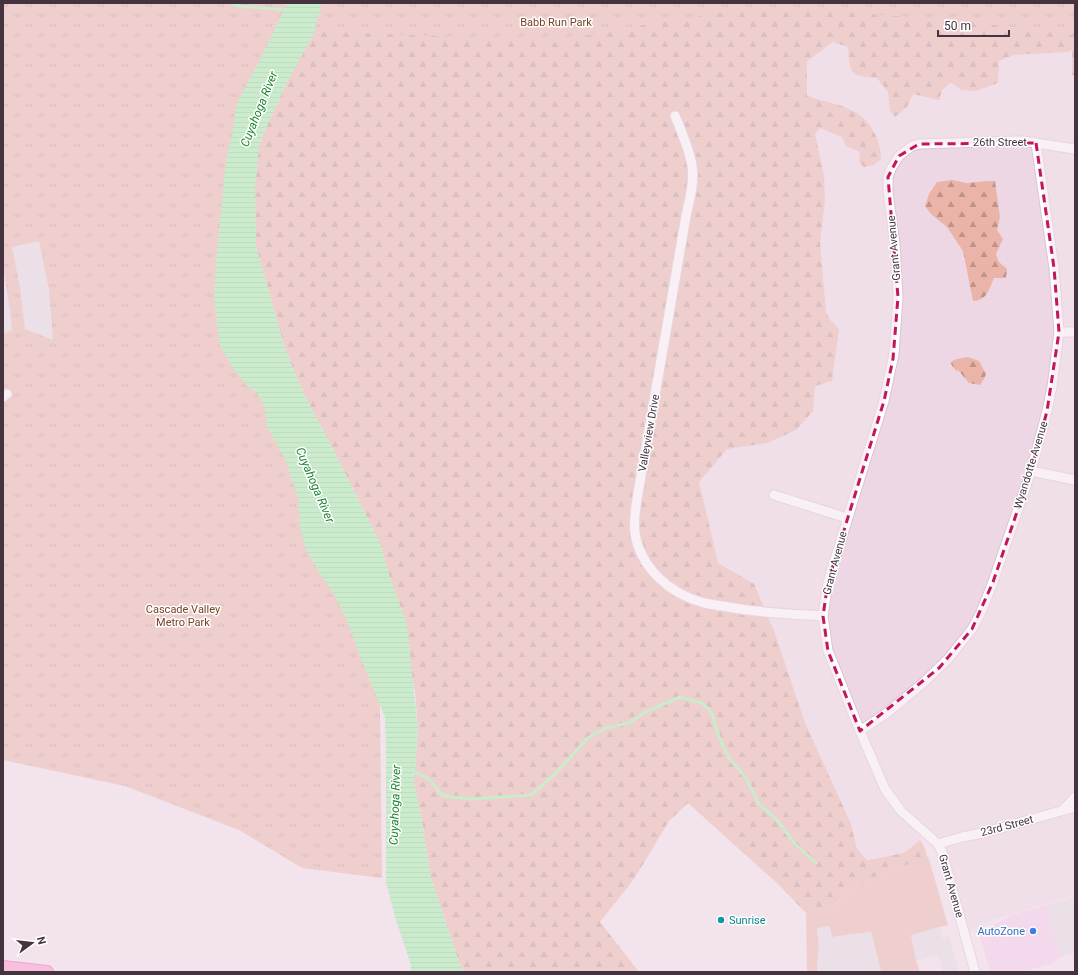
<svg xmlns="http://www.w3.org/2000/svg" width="1078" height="975" font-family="Roboto,sans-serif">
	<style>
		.residential { fill: #eed7e5 }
		.commercial { fill: #f7cbea }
		.grass { fill: #ebb4a8 }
		.forest { fill: url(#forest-firs) }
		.park { fill: url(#park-tufts) }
		.parking { fill: #e3dce0 }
		.water { fill: url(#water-rules) }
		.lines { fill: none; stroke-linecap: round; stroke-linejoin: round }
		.stream { stroke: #9af5a6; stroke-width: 3 }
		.minor-casing { stroke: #ddc2d2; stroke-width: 11 }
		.major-casing { stroke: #ec58ac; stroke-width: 14 }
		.minor { stroke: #fff; stroke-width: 9 }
		.major { stroke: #ff90cd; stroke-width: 12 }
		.marked { fill: none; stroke: #c2185b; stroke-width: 3; stroke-dasharray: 8 5; stroke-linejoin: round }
		.culture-dot { fill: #0f9aa8; stroke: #fff; stroke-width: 1.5 }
		.shop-dot { fill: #3f7fe0; stroke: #fff; stroke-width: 1.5 }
		.labels { text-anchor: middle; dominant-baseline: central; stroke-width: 3; stroke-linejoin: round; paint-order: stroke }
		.park-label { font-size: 11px; fill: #7a4123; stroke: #fff }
		.street-label { font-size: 11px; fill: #45333f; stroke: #fff }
		.culture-label { font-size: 11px; fill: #0d838f; stroke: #fff; text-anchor: start }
		.shop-label { font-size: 11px; fill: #366cbe; stroke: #fff; text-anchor: end }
		.water-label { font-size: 12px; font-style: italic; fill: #1f852e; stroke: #fff }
	</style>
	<defs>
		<pattern id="forest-firs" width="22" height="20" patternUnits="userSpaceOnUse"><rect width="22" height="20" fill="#ebb4a8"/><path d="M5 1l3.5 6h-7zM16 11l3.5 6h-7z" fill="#c0938a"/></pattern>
		<pattern id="park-tufts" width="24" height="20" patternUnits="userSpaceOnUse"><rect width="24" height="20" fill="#ebb4a8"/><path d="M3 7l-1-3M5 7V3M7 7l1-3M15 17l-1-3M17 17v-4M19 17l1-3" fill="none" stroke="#c0938a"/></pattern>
		<pattern id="water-rules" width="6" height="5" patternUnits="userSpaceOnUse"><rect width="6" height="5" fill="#9af5a6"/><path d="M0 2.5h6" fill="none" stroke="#86d290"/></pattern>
	</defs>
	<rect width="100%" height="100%" fill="#f3e3ec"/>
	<path class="residential" d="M1075,35V895L995,919L965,933L942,852L924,831L920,840L904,853L855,861L565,329L559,41Z"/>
	<path class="commercial" d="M1075,897V953L1060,957L1051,964L1022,972H990L979,933L1012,915Z"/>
	<path class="grass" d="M928,856L948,925L939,927L916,961L920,972H881L871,932L832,937L817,928L819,945L817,972H807L806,913L834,905L866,880Z"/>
	<g class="forest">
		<path d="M1075,3V76L1072,75V50L1068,52L1013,55L999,61L998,83L976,91L961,90L951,82L942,90L939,100L913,94L907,107L895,117L890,111L888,92L877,78C848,76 850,72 848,47L833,42L807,61V96C822,101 841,104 855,112C871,121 881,141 881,159L874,165L864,167L859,162L860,152L846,146L842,137L820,128L815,134L824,176L825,200L820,242L826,312L831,321L839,329L832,381L815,386L813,411L796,430L767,443L727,449L699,482L718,563L754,584L774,631L805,723L851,824L857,849L867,860L904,853L920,840L925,848L927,857L866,880L834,905L806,913L778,884L688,803L669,821L634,879L600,922L639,972H464L459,962L431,878L423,827L414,782L418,730L415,691L389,575L380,543L331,445L304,394L285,349L256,246L255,188L259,145L269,121L287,82L314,32L320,13Z"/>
		<path d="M952,180L967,183L987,181H995L1000,217L997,230L1003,239L996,254L999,262L1007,269L1006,278H994C989,289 987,301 973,301L963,251L947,227L931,214L925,206L929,194L937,182Z"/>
		<path d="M968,357L979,361L986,374L984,379L980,385L969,383L958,370L956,371L951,364L952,361L957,359Z"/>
	</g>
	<path class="park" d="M3,3H1075V35L953,20L854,13L830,7L792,12L745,9L625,28L554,42L441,36L291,31L267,55L228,341L361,561L379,628L382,878L302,868L239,830L125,786L3,760Z"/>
	<g class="parking">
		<path d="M39,241L49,290L53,340L25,329L20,288L12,247Z"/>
		<path d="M3,266L10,310L12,330L3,334Z"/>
		<path d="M1075,897V953L1060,957L1046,906Z"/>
		<path d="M830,926L832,937L871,932L881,972H817L819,945L817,928Z"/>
		<path d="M939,927L943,939L949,936L959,972H943L938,955L916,961L911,935Z"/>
	</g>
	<path class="water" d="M287,3H322L313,36L287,82L269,121L259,145L255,188L256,246L285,349L304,394L331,445L380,543L389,575L407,624L418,730L414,782L423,827L431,878L459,962L464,972H410L411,965L395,917L386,882V749L385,717L359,654L347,621L336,598L306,551L300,526L298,498L285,459L266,425L265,408L257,393L248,387L234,369L220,346L217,325L214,293L217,250L226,160L232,135L237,103L261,58Z"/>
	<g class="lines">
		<g class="stream">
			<path d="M231,3L239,6L286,10"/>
			<path d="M411,770L429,779L443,796L471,799L531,795L553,776L589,737L606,728L629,723L645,712L680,697L702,703L712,713L719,737L729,758L746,778L759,804L777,820L795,844L816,863"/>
		</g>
		<g class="minor-casing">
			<g id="minor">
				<path d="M675,116C681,130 690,151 692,166C695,181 689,202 686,216L638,493C636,506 633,520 635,533C640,567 669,593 701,602C710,605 719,605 728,607C759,613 791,614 823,616"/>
				<path d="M1059,332H1075"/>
				<path d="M3,397L7,394"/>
				<path d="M1031,471L1075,480"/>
				<path d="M774,495L847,518"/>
				<path d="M860,731L888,712L923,683L948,659L972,629L981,612L993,582L1031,471L1047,411L1052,387L1059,332L1054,268L1036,143"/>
				<path d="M1063,810L1075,797"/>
				<path d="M938,844L962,837L983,833L1075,807"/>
				<path d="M975,972L942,852L938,844L901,811L885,789L860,731L831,658L828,651L823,616L828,582L884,401L894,354L898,297L895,244L888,192V177L891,169L899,156L912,146L919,144L1022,141L1075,149"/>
			</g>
		</g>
		<g class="major-casing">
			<path id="major" d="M3,967L47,972"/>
		</g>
		<use href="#minor" class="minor"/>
		<use href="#major" class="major"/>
	</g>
	<path d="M0 0H1078V975H0ZM1036,143L1054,268L1059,332L1047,411L1031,471L993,582L972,629L939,668L860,731L828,651L823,616L828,582L884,401L893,359L898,297L888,177L899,156L919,144Z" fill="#f3e3ec" fill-opacity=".55" fill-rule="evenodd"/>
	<path class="marked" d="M1036,143L1054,268L1059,332L1047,411L1031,471L993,582L972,629L939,668L860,731L828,651L823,616L828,582L884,401L893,359L898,297L888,177L899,156L919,144Z"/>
	<circle class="culture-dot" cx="721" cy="920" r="4"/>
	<circle class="shop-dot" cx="1033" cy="931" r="4"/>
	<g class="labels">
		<g class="park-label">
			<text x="556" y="22">Babb Run Park</text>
			<text x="183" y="609">Cascade Valley<tspan x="183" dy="13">Metro Park</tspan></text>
		</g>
		<g class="street-label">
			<text x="1000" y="142">26th Street</text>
			<text transform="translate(894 248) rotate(-95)">Grant Avenue</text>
			<text transform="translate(649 433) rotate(-80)">Valleyview Drive</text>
			<text transform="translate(1031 465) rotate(-73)">Wyandotte Avenue</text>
			<text transform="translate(835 563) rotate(-75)">Grant Avenue</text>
			<text transform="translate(1007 826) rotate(-15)">23rd Street</text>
			<text transform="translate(951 886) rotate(74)">Grant Avenue</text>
		</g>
		<g class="culture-label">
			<text x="729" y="920">Sunrise</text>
		</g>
		<g class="shop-label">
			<text x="1025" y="931">AutoZone</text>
		</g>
		<g class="water-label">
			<text transform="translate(259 109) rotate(-68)">Cuyahoga River</text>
			<text transform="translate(315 485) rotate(67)">Cuyahoga River</text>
			<text transform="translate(395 805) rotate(-88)">Cuyahoga River</text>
		</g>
	</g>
	<rect width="1078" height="975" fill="none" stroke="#45333f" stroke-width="8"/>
	<g transform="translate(32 943) rotate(75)" stroke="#ffffff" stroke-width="3" paint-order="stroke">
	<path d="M0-3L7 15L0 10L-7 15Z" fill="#45333f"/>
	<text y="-6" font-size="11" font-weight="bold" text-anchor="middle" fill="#45333f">N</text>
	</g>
	<path d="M938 30v6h71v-6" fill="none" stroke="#45333f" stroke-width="2"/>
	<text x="944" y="30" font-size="12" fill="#45333f" stroke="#ffffff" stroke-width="3" paint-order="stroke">50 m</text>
</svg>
